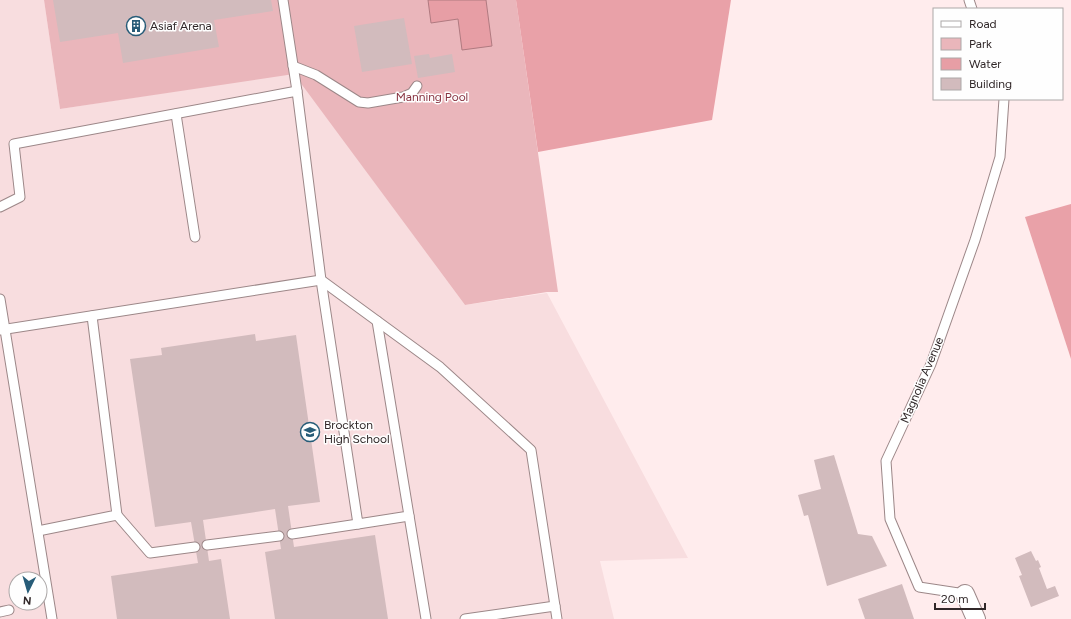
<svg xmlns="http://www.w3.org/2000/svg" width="1071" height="619" font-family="Figtree,sans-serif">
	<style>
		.built { fill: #f8dddf; fill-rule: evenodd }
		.green { fill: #eab6bb }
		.forest { fill: #e9a1a8 }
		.water { fill: #e79ea5; stroke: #b07a80 }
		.building { fill: #d2bbbd }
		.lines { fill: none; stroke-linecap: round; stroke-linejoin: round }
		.lane-casing { stroke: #9c8788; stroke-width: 11 }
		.street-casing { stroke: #9c8788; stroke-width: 20 }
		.path { stroke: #8f8283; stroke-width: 2.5; stroke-dasharray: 3 2; stroke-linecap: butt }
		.lane { stroke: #fff; stroke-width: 9 }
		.street { stroke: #fff; stroke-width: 18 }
		.labels { text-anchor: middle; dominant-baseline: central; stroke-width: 3; stroke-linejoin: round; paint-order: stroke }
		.poi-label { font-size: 12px; fill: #302728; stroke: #fefefe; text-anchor: start }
		.park-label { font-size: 12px; fill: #883341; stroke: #fefefe }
		.street-label { font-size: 12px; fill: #302728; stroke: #fefefe }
	</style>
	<rect width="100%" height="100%" fill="#ffeced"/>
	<path class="built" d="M0,0H44L60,109L294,73L465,305L547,293L688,558L600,561L614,619H0ZM16,579H40V603H16Z"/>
	<path class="green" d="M44,0H516L558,292H547L465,305L294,74L60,109Z"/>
	<g class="forest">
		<path d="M516,0H731L712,120L538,152Z"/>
		<path d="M1071,204V359L1025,217Z"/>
	</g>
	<path class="water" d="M428,0H486L492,46L462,50L458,19L431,23Z"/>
	<g class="building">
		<path d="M53,0H271L273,11L214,20L219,47L123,63L118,33L60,42Z"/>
		<path d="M404,18L412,64L362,72L354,26Z"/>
		<path d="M429,54L430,58L452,54L455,72L418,78L414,56Z"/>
		<path d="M255,334L256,341L296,335L320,502L288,506L294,547L375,535L388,619H275L265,552L281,549L275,509L203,520L209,561L221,559L230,619H117L111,576L198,563L191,522L155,527L130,359L162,355L161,348Z"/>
		<path d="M834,455L858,534L872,536L887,566L827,586L808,515L804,516L798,495L821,489L814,460Z"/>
		<path d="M1031,551L1036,561L1038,560L1041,567L1039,568L1047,589L1055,586L1059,596L1031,607L1019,576L1022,575L1015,558Z"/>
		<path d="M902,584L914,619H865L858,599Z"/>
	</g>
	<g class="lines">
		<g class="lane-casing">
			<g id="lane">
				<path d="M283,0L297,91"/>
				<path d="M969,0L972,9"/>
				<path d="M293,66L316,75L359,102L368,103L403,97L412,93L417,86"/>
				<path d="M176,114L195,237"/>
				<path d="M0,207L20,197L14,144L297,91L321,280L358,524L409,516"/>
				<path d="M0,299L52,619"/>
				<path d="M377,321L426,619"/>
				<path d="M0,330L321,280L440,367L531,450L557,619"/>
				<path d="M117,515L150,553L195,547"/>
				<path d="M38,531L117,515L92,316"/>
				<path d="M292,534L358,524"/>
				<path d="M207,545L279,536"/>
				<path d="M965,594L919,587L890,519L886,461L931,364L975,240L1000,157L1004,99"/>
				<path d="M0,612L9,610"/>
				<path d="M465,619L555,606"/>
			</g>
		</g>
		<g class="street-casing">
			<path id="street" d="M965,594L976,619"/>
		</g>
		<path class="path" d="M20,606L36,604"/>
		<use href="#lane" class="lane"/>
		<use href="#street" class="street"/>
	</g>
	<defs>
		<g id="building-ring" transform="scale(1)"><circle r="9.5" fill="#fefefe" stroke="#275c78" stroke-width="1.5"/><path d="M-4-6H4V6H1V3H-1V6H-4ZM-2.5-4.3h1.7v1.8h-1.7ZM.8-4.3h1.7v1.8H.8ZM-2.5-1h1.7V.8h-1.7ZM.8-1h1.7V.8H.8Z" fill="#275c78"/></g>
		<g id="school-ring" transform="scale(1)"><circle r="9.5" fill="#fefefe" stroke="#275c78" stroke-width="1.5"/><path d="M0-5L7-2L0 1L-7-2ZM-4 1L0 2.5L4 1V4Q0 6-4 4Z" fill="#275c78"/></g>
	</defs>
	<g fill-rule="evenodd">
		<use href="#building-ring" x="136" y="26"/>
		<use href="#school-ring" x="310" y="432"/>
	</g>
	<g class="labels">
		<g class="poi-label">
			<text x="150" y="26">Asiaf Arena</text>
			<text x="324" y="425">Brockton<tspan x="324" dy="14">High School</tspan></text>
		</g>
		<g class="park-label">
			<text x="432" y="97">Manning Pool</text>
		</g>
		<g class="street-label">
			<text transform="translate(922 380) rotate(-67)">Magnolia Avenue</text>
		</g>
	</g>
	<rect x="933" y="8" width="130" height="92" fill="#fefefe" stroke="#aca8a8"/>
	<rect x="941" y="21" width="20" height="6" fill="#ffffff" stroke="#aca8a8"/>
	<text x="969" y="28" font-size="12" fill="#302728">Road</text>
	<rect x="941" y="38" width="20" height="12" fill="#eab6bb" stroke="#aca8a8"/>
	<text x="969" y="48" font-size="12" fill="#302728">Park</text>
	<rect x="941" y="58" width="20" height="12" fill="#e79ea5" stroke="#aca8a8"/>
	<text x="969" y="68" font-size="12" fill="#302728">Water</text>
	<rect x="941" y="78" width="20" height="12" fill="#d2bbbd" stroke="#aca8a8"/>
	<text x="969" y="88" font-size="12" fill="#302728">Building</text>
	<g transform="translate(28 591) rotate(185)"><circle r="19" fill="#fefefe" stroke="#aca8a8"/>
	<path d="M0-3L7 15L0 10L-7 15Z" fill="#275c78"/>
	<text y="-6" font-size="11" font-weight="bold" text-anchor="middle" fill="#302728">N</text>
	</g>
	<path d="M935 603v6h50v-6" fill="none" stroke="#302728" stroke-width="2"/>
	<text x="941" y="603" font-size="12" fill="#302728" stroke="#fefefe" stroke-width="3" paint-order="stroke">20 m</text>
</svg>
